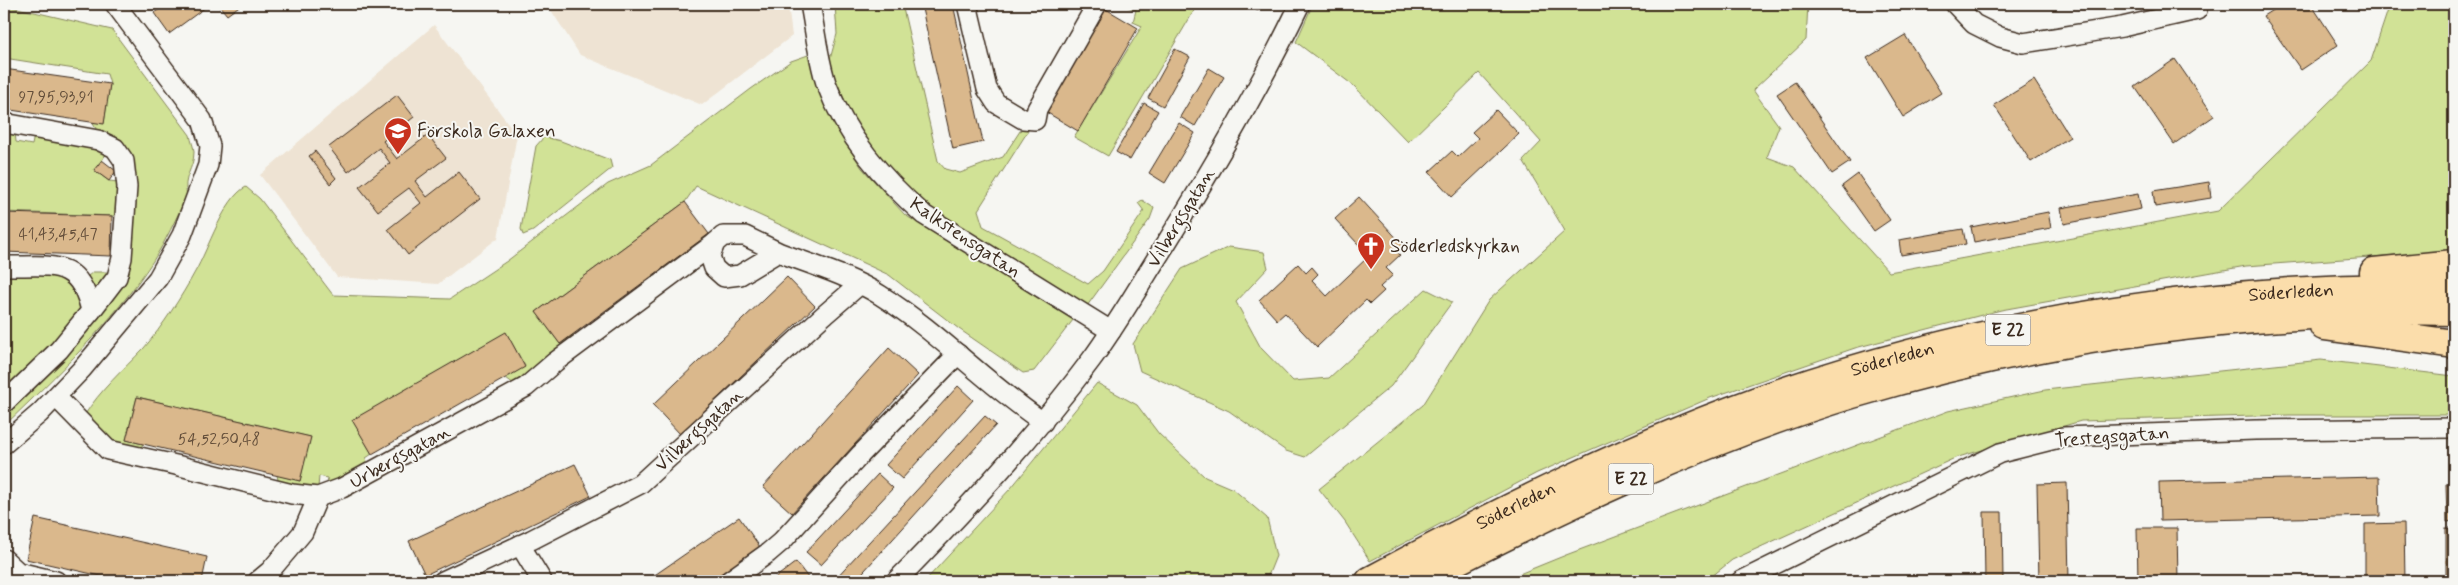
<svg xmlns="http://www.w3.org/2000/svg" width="2458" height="585" font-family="Mynerve,sans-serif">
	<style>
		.built { fill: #eee3d3 }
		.green { fill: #d1e296; stroke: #86865a }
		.building { fill: #dab88c; stroke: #3b2a1e }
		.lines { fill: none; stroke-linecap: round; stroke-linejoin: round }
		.street-casing { stroke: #3b2a1e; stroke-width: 22 }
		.highway-casing { stroke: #3b2a1e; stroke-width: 31 }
		.street { stroke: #f6f6f2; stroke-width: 19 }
		.highway { stroke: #fbddab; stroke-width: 28 }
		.labels { text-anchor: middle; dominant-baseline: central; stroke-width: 4; stroke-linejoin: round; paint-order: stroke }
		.number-label { font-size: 16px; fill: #634e3a }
		.shield { fill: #f6f6f2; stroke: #73675e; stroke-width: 1 }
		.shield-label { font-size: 18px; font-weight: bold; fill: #3b2a1e }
		.poi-label { font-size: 19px; fill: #3b2a1e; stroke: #f6f6f2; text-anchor: start }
		.street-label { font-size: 19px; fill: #3b2a1e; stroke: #f6f6f2 }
	</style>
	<rect width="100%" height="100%" fill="#f6f6f2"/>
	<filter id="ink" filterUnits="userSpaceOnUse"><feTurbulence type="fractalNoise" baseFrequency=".02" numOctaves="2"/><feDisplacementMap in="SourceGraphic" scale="10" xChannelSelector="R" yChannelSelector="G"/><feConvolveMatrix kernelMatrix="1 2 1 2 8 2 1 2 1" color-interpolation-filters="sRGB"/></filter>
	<g filter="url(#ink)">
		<g class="built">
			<path d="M547,4H788L792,36L702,105L580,55Z"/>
			<path d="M434,25L517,135L498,238L438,284L337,277L260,175Z"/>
		</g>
		<g class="green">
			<path d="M835,4H902L938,161L945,169L960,173L1003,157L1022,128L1028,126V131L978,210L983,226L1088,284L1103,271L1144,211L1138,203L1142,200L1154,208L1150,219L1087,306L948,220L910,191L885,166L866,140L849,111L829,63L837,34Z"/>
			<path d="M1127,4H1198L1108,156L1074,137L1142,26L1133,22L1136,10L1126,6Z"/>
			<path d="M1313,4H1808L1806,40L1753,90L1779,126L1767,157L1794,167L1889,272L2218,211L2371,61L2390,4H2454V251L2246,266L2001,310L1855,348L1710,398L1537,473L1370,561L1345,522L1319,489L1423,405L1489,300L1565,231L1523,161L1541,142L1479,73L1408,142L1354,86L1296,42Z"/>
			<path d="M4,5L112,30L190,135C191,141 194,147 194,152C194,170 182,176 187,196C176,218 166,241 153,261C112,323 57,375 4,426V411L119,282L133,192L92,122L104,123L110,84L107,74L4,58Z"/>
			<path d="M811,54L824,100L841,136L862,168L905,215L1073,320L1034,371L1023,373L959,329L889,275L696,186L685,202L536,312L560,344L574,334L576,340L514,384L506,378L525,366L506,333L353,420L372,454L366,458L368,465L330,488L327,478L319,476L318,488L279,485L277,475L300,481L310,437L137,397L126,440L143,444L140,449L103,441L84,416C100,390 123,370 144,348C162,327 182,296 195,272C208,250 224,198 246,187L260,199L333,295L450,299L507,261L608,184L651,165L751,89L791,61Z"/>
			<path d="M4,131L15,132L16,142L32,145L34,135L74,141L108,152L94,170L109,181L118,182L120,209L115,216L4,212Z"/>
			<path d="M544,137L561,141L610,160L612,168L533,231L523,235L521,229L536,146Z"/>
			<path d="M1229,247L1264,252L1268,268L1236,302L1261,348L1293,381L1329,378L1426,289L1452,302L1391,386L1305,457L1286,451L1229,411L1140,371L1133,344L1182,269Z"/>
			<path d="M93,272H108L110,278L97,293L92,291L88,276Z"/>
			<path d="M56,273L70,280C73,286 81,297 81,304C82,324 19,379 4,394V274Z"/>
			<path d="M2321,360L2454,376V415H2289L2081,421L1955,458L1732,560L1706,581H1502L1566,555L1948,411L2045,390Z"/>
			<path d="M1097,383L1137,405L1159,434L1205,477L1233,489L1267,518L1276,556L1266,581H925L1011,488Z"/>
		</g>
		<g class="building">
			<path d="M158,4H210L169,34L154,13L161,8Z"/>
			<path d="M218,4H242L227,15Z"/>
			<path d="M921,4H953L983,142L953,149Z"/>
			<path d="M1244,4H1261L1258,10Z"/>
			<path d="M2282,4H2311L2338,45L2301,70L2263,16Z"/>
			<path d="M1106,9L1138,28L1078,131L1046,112Z"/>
			<path d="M1905,35L1941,93L1903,117L1867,58Z"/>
			<path d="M1175,49L1190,57L1163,106L1148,98Z"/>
			<path d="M2175,59L2214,116L2174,144L2135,87Z"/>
			<path d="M1209,68L1224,77L1195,126L1180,117Z"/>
			<path d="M4,69L110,84L104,124L4,109Z"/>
			<path d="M2034,80L2070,137L2031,162L1994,105Z"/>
			<path d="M1795,82L1850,162L1832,174L1777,94Z"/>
			<path d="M397,95L414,117L383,141L397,159L428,135L446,158L415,181L427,197L459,172L480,199L408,255L388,229L421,203L409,188L378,211L359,187L390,163L379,148L348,172L329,147Z"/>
			<path d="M1144,103L1158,111L1130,160L1116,152Z"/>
			<path d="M1496,110L1519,134L1452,197L1429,172L1452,151L1458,157L1478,138L1472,132Z"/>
			<path d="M1179,123L1195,133L1165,183L1149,173Z"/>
			<path d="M315,151L336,178L330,184L309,156Z"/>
			<path d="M102,160L116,171L109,181L94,170Z"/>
			<path d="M1858,174L1890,220L1874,231L1842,186Z"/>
			<path d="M2209,182L2211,198L2155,207L2153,191Z"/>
			<path d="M2138,194L2141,209L2064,224L2061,208Z"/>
			<path d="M1359,197L1403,245L1396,251L1400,255L1386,268L1393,275L1380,287L1384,291L1370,304L1366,300L1317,347L1285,313L1277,320L1259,300L1298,264L1306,273L1312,267L1318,274L1312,280L1327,296L1369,256L1335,219Z"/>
			<path d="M685,202L709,234L560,344L536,312Z"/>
			<path d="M2048,212L2051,228L1974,242L1971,227Z"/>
			<path d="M4,213L112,216L111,256L4,252Z"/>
			<path d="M1963,229L1966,244L1901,255L1899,240Z"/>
			<path d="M787,277L815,306L680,434L653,405Z"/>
			<path d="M506,332L525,367L372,454L352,420Z"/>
			<path d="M889,348L918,375L792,513L763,487Z"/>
			<path d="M958,386L973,400L902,479L886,465Z"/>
			<path d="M137,397L311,437L300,481L126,440Z"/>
			<path d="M985,416L996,425L855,581L834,580Z"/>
			<path d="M575,464L591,496L425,575L409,541Z"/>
			<path d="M878,474L893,488L821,565L806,552Z"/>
			<path d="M2379,477L2380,516L2160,521L2159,482Z"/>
			<path d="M2067,483L2069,581H2039L2037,484Z"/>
			<path d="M2446,484H2454V521L2447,522Z"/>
			<path d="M1984,512H2002L2003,581H1985Z"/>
			<path d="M739,517L760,547L740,561L710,581H646Z"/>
			<path d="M35,518L207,557L202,581H123L26,559Z"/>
			<path d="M2404,523L2405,581H2365V524Z"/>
			<path d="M2137,528H2177L2178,581H2138Z"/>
			<rect x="2446" y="528" width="8" height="53"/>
			<path d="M796,562L809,579L771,581Z"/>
		</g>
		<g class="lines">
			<g class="street-casing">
				<g id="street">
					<path d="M810,4C815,30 818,58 826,83C846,137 882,178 924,215L1111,331"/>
					<path d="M967,4L987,89L996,103L1023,119L1035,120L1037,109L1097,4"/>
					<path d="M1955,4L1974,24L2000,37L2023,43L2122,27L2197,10"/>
					<path d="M4,123L98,140L115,148L124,161L127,187L122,258L117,277L91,311"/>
					<path d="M778,252L745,236H723L715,243L710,256L714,268L724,277L740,275L778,252C812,265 850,276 880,295C939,332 986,384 1043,422"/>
					<path d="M4,266C50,267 79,256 91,311L59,350L4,403"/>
					<path d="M56,397L108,450L176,465L292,494L318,497L342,488L526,387L555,362L715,243"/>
					<path d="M4,444L40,413L82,369L158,278L182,235L208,165L210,146L202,120L115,4"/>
					<path d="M520,545L542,581"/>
					<path d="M4,559L18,572L56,581"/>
					<path d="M258,581L270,571L303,532L318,497"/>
					<path d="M443,581L531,540L640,484L823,316L859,285"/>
					<path d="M729,581L768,553L782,541L861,454L958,354"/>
					<path d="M896,581C965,511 1032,439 1091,360C1119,322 1142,281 1167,242C1215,164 1261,86 1300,4"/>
					<path d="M1741,581L2000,453L2063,437L2255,430L2454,428"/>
				</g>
			</g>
			<g class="highway-casing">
				<g id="highway">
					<path d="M2374,272L2454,264"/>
					<path d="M2324,326L2454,344"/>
					<path id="s1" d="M1370,581C1502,510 1638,442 1780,393C1996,320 2226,283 2454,289"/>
					<path d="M1417,581C1556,509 1701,440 1852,394C1996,351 2146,325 2296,316C2349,312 2402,309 2454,311"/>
				</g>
			</g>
			<use href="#street" class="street"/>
			<use href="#highway" class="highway"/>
		</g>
	</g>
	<defs>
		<g id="school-pin" transform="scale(1.4375)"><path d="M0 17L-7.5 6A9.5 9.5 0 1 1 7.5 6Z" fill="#c8321e" stroke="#f6f6f2"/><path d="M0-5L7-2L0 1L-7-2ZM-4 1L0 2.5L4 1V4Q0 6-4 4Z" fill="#fff"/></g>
		<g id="church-pin" transform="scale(1.4375)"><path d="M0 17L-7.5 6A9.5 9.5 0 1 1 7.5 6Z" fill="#c8321e" stroke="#f6f6f2"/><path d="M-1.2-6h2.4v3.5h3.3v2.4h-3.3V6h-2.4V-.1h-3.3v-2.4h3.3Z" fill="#fff"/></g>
	</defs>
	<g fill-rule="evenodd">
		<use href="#school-pin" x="398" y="131"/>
		<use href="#church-pin" x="1371" y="246"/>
	</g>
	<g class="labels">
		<g class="number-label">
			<text x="56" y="97">97,95,93,91</text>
			<text x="58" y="234">41,43,45,47</text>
			<text x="219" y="439">54,52,50,48</text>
		</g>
		<g class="shield">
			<rect x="1985.5" y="314.5" width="45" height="31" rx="4"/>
			<rect x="1608.5" y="463.5" width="45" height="31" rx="4"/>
		</g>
		<g class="shield-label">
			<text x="2008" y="330">E 22</text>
			<text x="1631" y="479">E 22</text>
		</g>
		<g class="poi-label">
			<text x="417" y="131">Förskola Galaxen</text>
			<text x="1390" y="246">Söderledskyrkan</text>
		</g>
		<g class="street-label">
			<text transform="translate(1181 218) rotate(-59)">Vilbergsgatan</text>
			<text transform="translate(965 238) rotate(34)">Kalkstensgatan</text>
			<text stroke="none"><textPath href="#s1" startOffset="974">Söderleden</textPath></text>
			<text stroke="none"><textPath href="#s1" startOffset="569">Söderleden</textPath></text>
			<text transform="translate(699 430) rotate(-43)">Vilbergsgatan</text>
			<text transform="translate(2112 437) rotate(-4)">Trestegsgatan</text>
			<text transform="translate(400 457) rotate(-29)">Urbergsgatan</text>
			<text stroke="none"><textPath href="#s1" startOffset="164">Söderleden</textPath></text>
		</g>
	</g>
	<rect width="2458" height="585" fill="none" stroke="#f6f6f2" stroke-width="20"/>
	<rect x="10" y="10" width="2438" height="565" fill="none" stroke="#3b2a1e" stroke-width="2" filter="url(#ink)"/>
</svg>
